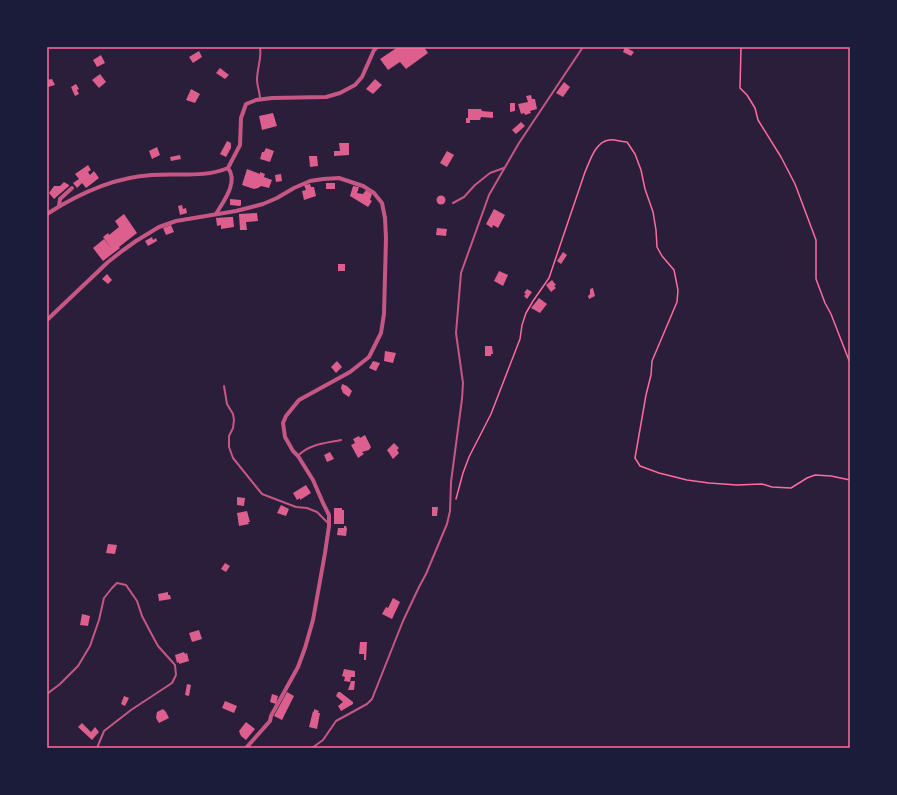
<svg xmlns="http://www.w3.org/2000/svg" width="897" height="795" font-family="Mulish,sans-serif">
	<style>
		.green { fill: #2a1e3b }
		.building { fill: #dd5f8e }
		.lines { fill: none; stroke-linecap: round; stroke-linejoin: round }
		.path { stroke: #ff6b9d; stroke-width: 1.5 }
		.service { stroke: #c65784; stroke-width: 2 }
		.minor { stroke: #c65784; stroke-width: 4 }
		.neatline { fill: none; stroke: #ff6b9d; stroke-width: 1.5 }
	</style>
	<rect width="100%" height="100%" fill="#1b1b3a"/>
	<rect class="green" x="47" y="47" width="803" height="701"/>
	<g class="building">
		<path d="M398,47H424L428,53L406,69L400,62L388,70L380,59Z"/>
		<path d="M625,47L634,52L631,56L623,52Z"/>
		<path d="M199,51L202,57L193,63L189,57Z"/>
		<path d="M101,55L105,63L97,67L93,60Z"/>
		<path d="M220,68L229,75L225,79L216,73Z"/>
		<path d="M100,74L106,82L99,88L92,80Z"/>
		<path d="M52,79L55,85L48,87L47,80Z"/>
		<path d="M375,79L382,85L373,94L366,89Z"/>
		<path d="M564,82L570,87L563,97L556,93Z"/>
		<path d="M76,84L79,89L77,90L79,94L75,96L71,87Z"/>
		<path d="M191,89L200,94L195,103L186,100Z"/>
		<path d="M531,95L532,99H535L537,109L530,111L531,113L525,115L524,113L521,114L518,104L528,102L526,96Z"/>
		<path d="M510,103H515V111L510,112Z"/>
		<path d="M468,109H481L482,111L493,112V118L481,117L480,120H470V123H466V118H468Z"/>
		<path d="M273,113L277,126L262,130L259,116Z"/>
		<path d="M521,122L525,126L516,134L512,130Z"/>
		<path d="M227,141L231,143V148L226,157L220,154Z"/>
		<path d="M339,143H349V155L334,156V151H340Z"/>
		<path d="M157,147L160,155L152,159L149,151Z"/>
		<path d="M266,148L274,151L270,162L260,159L262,152H264Z"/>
		<path d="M447,151L454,155L447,167L440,163Z"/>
		<path d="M180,155L181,159L171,161L170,157Z"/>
		<path d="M309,156H317L318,166L310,167Z"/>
		<path d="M88,165L91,170L88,172L90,175L94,171L99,178L86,188L82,183L77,188L73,183L79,179L75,174Z"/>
		<path d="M247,169L260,174V172L265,174L264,177L272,180L269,188L261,186L258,188L254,189L242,185Z"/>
		<path d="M281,174L282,181L276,182L275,175Z"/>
		<path d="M64,182L69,185V186L54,199L49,193L54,186H60Z"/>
		<rect x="326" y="183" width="9" height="6"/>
		<path d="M310,184L311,187H314L316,196L304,200L302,191L306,190L304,185Z"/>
		<path d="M353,186L359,187L357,193L363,194L366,190L372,194L370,200L372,201L368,207L350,196Z"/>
		<circle cx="441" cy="200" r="4.5"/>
		<path d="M230,199L241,200V205L240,206L230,205Z"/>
		<path d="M182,205L183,209L186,208L187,213L180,215L178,206Z"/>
		<path d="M494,209L505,215L498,228L493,225L492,228L486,224Z"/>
		<path d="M257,213L258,221L246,222L247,230H240L239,214Z"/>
		<path d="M124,214L137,233L119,247L120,248L103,261L93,248L104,239L111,248L103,237L108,233L109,235L119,227L115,221Z"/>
		<path d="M230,217H233L234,227L221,229V225L217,226L216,218Z"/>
		<path d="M171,225L174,232L166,235L163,228Z"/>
		<path d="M437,228L447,229L446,236L436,235Z"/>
		<path d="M152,237L153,240L156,238L157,241L148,246L145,241Z"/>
		<path d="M563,252L567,255L561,264L557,261Z"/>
		<rect x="338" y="264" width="7" height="7"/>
		<path d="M499,271L508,275L503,286L494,281Z"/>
		<path d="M107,274L112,280L108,284L102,279Z"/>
		<path d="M552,280L556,285L554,286L556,288L551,292L546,285Z"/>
		<path d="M593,288L595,296L589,299L588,296L590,294V289Z"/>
		<path d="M527,289L532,292L527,299L524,296L526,294L524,293Z"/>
		<path d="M539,298L547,304L540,313L531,308Z"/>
		<path d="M485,346H492L493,354H491V356H485Z"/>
		<path d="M385,351L396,353L393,363L384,361Z"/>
		<path d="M337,361L342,367L336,373L331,367Z"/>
		<path d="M373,361L380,363L376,371L369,368Z"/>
		<path d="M342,384L347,386L352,391L349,397L343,393L341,388Z"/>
		<path d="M365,435L371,447L369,450L362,452L364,454L358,458L351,445L355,443L353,439L359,436L360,438Z"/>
		<path d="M394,443L399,448L397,450L399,453L393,459L387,450Z"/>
		<path d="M330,452L334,459L327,462L324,455Z"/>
		<path d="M306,485L311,493L300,500V498L297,500L293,493Z"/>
		<path d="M237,497L245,498L244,506L237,505Z"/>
		<path d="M281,505L289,509L286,516L277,513Z"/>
		<path d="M432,507H438L437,516H432Z"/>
		<path d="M334,508H342V510H344V524H334Z"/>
		<path d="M247,511L250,522H248L249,524L239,526L237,513Z"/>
		<path d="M344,526H346L347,529L346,536L337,535L338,528H344Z"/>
		<path d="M108,544L117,545L115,554L106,553Z"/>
		<path d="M225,563L230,566L226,572L221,569Z"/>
		<path d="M168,592V595H170L171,599L159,601L158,594Z"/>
		<path d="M393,598L400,602L392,619L382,614L386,607L388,608Z"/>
		<path d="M82,614L90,616L88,626L80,625Z"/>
		<path d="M199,630L202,639L192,642L189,633Z"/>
		<path d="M360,642H367L366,660H364V654H359Z"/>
		<path d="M184,652L185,654L187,653L189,661L179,664V662L177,663L175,655Z"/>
		<path d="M344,669L355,671V677H351L350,682L344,681L345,677L342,676Z"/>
		<path d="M351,681H355L354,690H348Z"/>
		<path d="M187,684L191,685L189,696L185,695Z"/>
		<path d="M287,692L294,696L282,720L274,716Z"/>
		<path d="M338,692H340L353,702V704L341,711L338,706L343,702L336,696Z"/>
		<path d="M272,694L278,696L276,704L270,702Z"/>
		<path d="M124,696L129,698L125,706L121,704Z"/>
		<path d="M225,701L237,706L234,713L222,708Z"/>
		<path d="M163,709L166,712L169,718L159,723L156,718L157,712Z"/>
		<path d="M314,709L319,711L318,713H320L317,729L309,727L313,711L314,712Z"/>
		<path d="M246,722L255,729L246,740L241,736L239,731Z"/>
		<path d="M82,723L91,732L95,727L99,732L92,740L78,727Z"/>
	</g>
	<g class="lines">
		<g class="path">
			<path d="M741,47L740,88L747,95L755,108L758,120L781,157L795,184L816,240V279L825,303L831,314L850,363"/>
			<path d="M456,499L463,473L469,457L491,414L520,339L522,325L526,313L533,301L549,278L585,172C590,161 595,142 609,140C614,139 622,142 627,142L635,154L641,170L645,189L653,212L656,230L657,247L662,256L674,270L678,290L677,302L652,361L651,375L646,395L635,458L640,466L659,473L687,480L709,483L737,485L762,484L772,487L791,488L807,478L815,475L831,476L850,480"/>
		</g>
		<g class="service">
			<path d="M260,47C262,58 257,68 257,80C257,86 260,92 260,99"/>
			<path d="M453,203L464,197L475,185L490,173L504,168"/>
			<path d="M224,386L227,404L233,414L234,420L233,428L229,436V447L233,458L262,494L296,507L307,508L317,512L328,523"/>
			<path d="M298,456C308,444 327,443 341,440"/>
			<path d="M47,694L60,684L78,666L90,646L99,620L104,598L112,588L117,583L126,585L137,601L142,616L152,635L158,646L175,665L176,675L172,683L131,710L104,731L97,748"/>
			<path d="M312,748L323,740L336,721L367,704L372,699L403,621L419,587L426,574L447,524L450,511L451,482L462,399L463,383L456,333L461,273L489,195L519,143L583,47"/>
		</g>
		<g class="minor">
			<path d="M59,206L60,199L72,188"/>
			<path d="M47,214C78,194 116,177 152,175C178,173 204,178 228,168L240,145L241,118L246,104L256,100L272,98L326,97L340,93L355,85L362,77L374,50L377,47"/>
			<path d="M216,214C223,202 239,182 228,168"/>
			<path d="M47,320L108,262L122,251L136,241L159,227L176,221L236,211L263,204L277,198L294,188L310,181L323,179L339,178L363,186L374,193L382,203L385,218L386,238L384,314L381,333L369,357L350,372L299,400L286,416L283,423L285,437L293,451L298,456L313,480L323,503L329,515V526L325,553L313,620L305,648L298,667L271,716L270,721L246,748"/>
		</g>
	</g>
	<rect width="897" height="795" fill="none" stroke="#1b1b3a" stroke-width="96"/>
	<rect x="48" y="48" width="801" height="699" class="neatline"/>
</svg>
